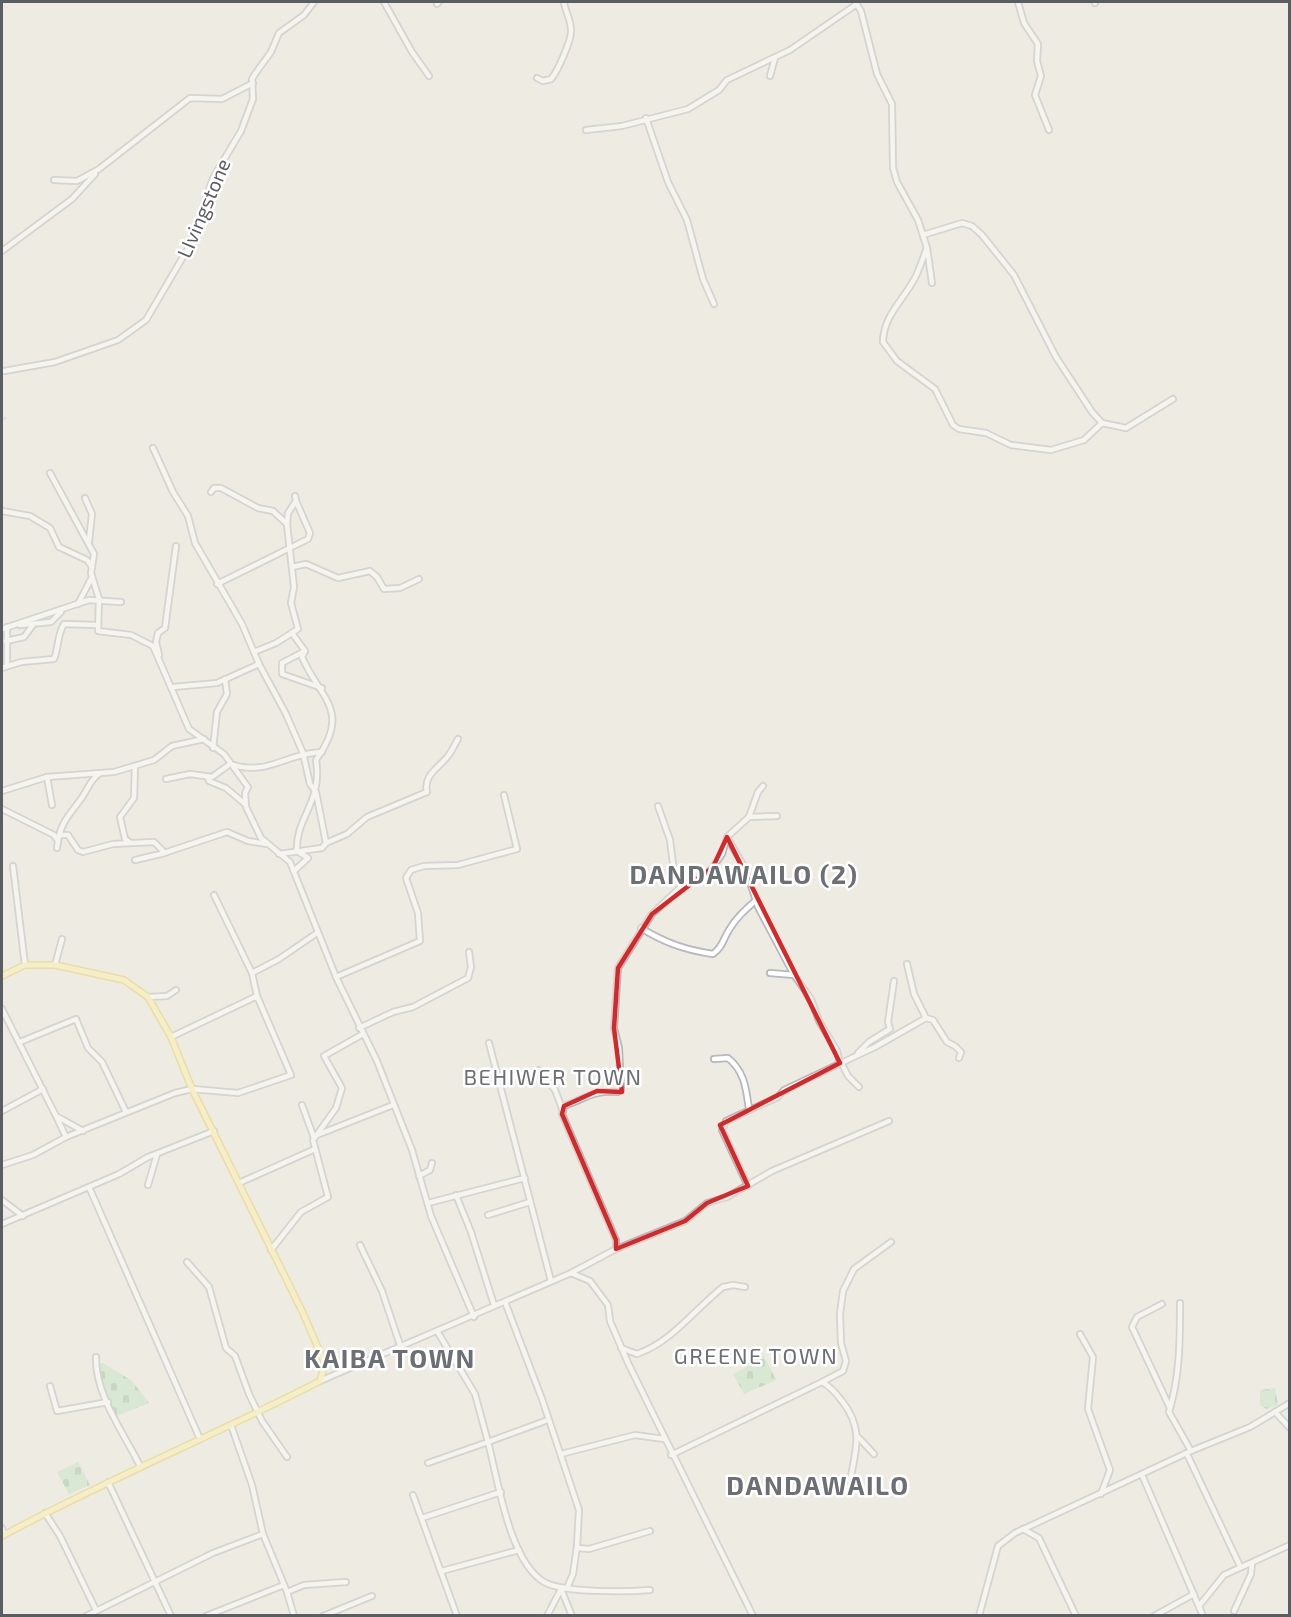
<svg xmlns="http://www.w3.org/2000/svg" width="1291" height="1617" font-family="'Exo 2',sans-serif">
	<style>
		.cemetery { fill: url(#cemetery-stones) }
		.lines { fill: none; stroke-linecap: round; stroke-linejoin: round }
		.stream { stroke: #a3d0fc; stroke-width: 1.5 }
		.minor-casing { stroke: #b5b8bc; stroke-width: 8 }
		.major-casing { stroke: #eccc5c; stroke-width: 8 }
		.minor { stroke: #fff; stroke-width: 4.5 }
		.major { stroke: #fcf3a8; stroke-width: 5 }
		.marked { fill: none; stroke: #d62828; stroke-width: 4.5; stroke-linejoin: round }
		.labels { text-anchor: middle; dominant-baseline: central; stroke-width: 5; stroke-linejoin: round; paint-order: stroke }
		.street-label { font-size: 20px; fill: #5a5e63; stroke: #fff }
		.quarter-label { font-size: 22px; letter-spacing: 1.5px; fill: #6c6f74; stroke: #fff }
		.district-label { font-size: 26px; font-weight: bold; letter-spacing: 1.5px; fill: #6c6f74; stroke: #fff }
	</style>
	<defs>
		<pattern id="cemetery-stones" width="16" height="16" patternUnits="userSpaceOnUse" patternTransform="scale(1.5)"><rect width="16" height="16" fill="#bfe4c1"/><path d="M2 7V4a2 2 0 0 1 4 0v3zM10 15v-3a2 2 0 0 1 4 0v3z" fill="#9ebca0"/></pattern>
	</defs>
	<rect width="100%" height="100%" fill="#edebe2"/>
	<g class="cemetery">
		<path d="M737,1351L762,1352L776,1380L744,1394L733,1374L745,1368Z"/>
		<path d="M103,1363L132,1381L149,1403L114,1417L93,1368V1364Z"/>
		<path d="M1275,1388L1278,1405L1266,1409L1260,1405V1390Z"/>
		<path d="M78,1462L90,1485L69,1494L57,1472Z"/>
	</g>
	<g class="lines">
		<path class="stream" d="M2,419L6,418"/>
		<g class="minor-casing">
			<g id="minor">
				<path d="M384,2L412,52L429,76"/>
				<path d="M855,2L861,11L877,74L892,104L893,168L897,182L918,220L927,248L932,283"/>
				<path d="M1018,2L1024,23L1038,44L1037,61L1041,76L1035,95L1049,130"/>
				<path d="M1095,3V2"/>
				<path d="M437,4L439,2"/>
				<path d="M770,76L775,58"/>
				<path d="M537,78L543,81L551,79C558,71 572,39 571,30C571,20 565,11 564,2"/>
				<path d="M646,118L668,182L687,220L703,279L714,304"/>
				<path d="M586,130L622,126L688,109L719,90L727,80L790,50L857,4"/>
				<path d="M54,180L77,181L99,169L190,98L222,99L253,83"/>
				<path d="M923,235L962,223L972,226L982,235L1014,275L1056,357L1092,412L1102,423"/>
				<path d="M927,248C922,259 919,273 912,283C901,302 883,318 883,342L897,361L935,389L953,425L959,429L986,433L1011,445L1051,450L1084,440L1102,423L1126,428L1173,399"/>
				<path d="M2,251L72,199L95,174"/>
				<path d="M4,371L55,362L118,340L146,320L190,245L213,178L241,131L253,99L252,79L255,74L271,52L279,33L304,15L314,2"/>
				<path d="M153,448L173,492L188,516L195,543L242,624L259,664L286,714L303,753L310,784L316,792L326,843L322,848L279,854"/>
				<path d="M50,473L94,554L91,573L99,599L98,631L131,635L153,646L189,729L224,754L248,787L245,793L246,807L261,838L290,862L336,977L377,1061L412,1150L431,1216L474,1317"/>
				<path d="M211,492L214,488H221L258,508L273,511L287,524"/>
				<path d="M85,498L92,514L89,541"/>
				<path d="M2,511L30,516L50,528L59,547L87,560L92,567"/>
				<path d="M292,567L306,564L338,578L370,571L377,577L384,589L400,588L419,579"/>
				<path d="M217,584L308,539L310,533L296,501"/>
				<path d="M78,604L92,577"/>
				<path d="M20,625L51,622L61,612"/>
				<path d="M2,629L89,600L121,602"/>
				<path d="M292,633L305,651L302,657C320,699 352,710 316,760C323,802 295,818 297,851L308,858L294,871"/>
				<path d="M6,641L24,637L33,625"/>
				<path d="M305,651L282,663V674L322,688"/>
				<path d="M254,652L276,643L298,629L291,603L294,587L287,524L288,513L296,501L295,496"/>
				<path d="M159,655L156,642L158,633L165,628L176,546"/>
				<path d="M7,666V627"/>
				<path d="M2,668L21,662L54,659C59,647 57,635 64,624L97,625"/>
				<path d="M173,687L217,683L259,664"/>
				<path d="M213,748L217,712L227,694L225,679"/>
				<path d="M47,777L52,805"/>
				<path d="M208,778L209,781L226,788L245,804"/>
				<path d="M166,779L190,774L212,777L230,764C267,777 286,753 322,752"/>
				<path d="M2,791L47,777L114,772L154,760L172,746L204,739"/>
				<path d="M2,809L54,835L58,841L57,848"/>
				<path d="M749,817L777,816"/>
				<path d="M59,835H68L78,850L83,852L113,844L154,842L165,853"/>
				<path d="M727,837L746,870L758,907L794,975L811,999L819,1021L837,1051L840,1063"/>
				<path d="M58,841C61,821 72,812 83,796C89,787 90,780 99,774"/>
				<path d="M131,843L125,839L120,817L134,798L135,766"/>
				<path d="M326,843L347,834L367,817L427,792C423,775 439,768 448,756C452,751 455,744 458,739"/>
				<path d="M135,860L161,854L227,832L248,841L267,844"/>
				<path d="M13,866L25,965"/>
				<path d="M683,885L703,877L713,867L722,854L727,837L749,817L758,792L763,786"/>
				<path d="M214,895L252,973L257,996"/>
				<path d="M641,928C665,943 686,950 713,954C723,947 723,939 729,930C736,918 745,910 755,901"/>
				<path d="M907,964L914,994L926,1018L933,1020L947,1042L955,1046L961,1052L959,1058"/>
				<path d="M55,965L62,939"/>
				<path d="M252,973L279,959L317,933"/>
				<path d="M770,973L794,975"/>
				<path d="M336,977L420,941L418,913L406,878L411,870L424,866L458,865L517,849L504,795"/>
				<path d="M148,997L167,996L176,990"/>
				<path d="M2,1009L56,1116L83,1131"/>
				<path d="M359,1028L393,1012L413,1007L468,978L471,967L469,952"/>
				<path d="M20,1042L76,1019L88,1048L102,1062L126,1112"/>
				<path d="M489,1043L551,1281"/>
				<path d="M858,1053L869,1042L890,1029L888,1022L894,981"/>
				<path d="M714,1059L728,1058C745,1072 746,1089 749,1109"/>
				<path d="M841,1062L848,1076L859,1087"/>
				<path d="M539,1070L555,1090L563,1111"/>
				<path d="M302,1105L314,1138"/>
				<path d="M2,1111L43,1089"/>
				<path d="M57,1118L66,1137"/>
				<path d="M317,1135L393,1105"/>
				<path d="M2,1165L33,1155L66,1137L175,1093L192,1089L238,1093L291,1075L257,996L171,1037"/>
				<path d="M419,1176L430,1170L432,1163"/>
				<path d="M239,1183L315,1149"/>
				<path d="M148,1185L157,1154"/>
				<path d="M748,1186L722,1130L726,1121L778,1097L784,1090L875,1047L926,1018"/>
				<path d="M89,1187L200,1439"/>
				<path d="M456,1195L471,1232L494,1305"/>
				<path d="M2,1200L23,1216"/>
				<path d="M428,1203L525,1178"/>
				<path d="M488,1215L530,1202"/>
				<path d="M2,1224L119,1174L148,1157L214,1131"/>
				<path d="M360,1245L382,1291L401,1348"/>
				<path d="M616,1249V1240L562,1114L564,1106C587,1098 593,1090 618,1092L621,1089L619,1048L614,1028L618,968L652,914L683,885L674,872L670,840L658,806"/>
				<path d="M271,1250L301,1212L328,1197L313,1140L336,1108L342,1088L324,1056L363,1034"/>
				<path d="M187,1262L209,1287L226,1348L235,1356L249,1394L262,1421L287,1457"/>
				<path d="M571,1273L590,1281L608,1305L610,1321L628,1363L753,1616"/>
				<path d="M505,1302L542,1399L579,1510L577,1546L573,1574L567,1588L561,1589L547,1616"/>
				<path d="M1180,1303C1180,1340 1180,1376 1169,1412L1191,1451"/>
				<path d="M1162,1304L1137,1317L1132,1327L1170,1408"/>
				<path d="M437,1331L475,1394L488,1442L548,1420"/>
				<path d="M1080,1334L1093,1357L1088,1409L1110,1470L1101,1494"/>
				<path d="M621,1348L637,1354C672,1342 695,1309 723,1287L733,1285L745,1287"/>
				<path d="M96,1357C95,1395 124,1433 140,1466"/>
				<path d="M320,1381L571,1273L616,1249L685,1221L707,1203L727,1197L772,1171L889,1121"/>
				<path d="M822,1382L843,1371L846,1361L841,1343L840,1314L843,1291L854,1269L891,1242"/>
				<path d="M50,1386L57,1411L108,1402"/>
				<path d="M1275,1412L1290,1428"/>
				<path d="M231,1425L252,1485L263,1534L287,1592L294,1616"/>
				<path d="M858,1437L874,1454"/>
				<path d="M561,1454L635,1435L664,1439"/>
				<path d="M1187,1454L1240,1566"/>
				<path d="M671,1455L822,1382C831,1387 836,1393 842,1401C864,1429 856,1449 850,1481"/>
				<path d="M428,1463L488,1442C498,1480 509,1561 544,1582C563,1593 628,1592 650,1590"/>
				<path d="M1142,1475L1203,1616"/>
				<path d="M108,1482L171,1616"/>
				<path d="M413,1495L457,1616"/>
				<path d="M45,1513L60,1536L96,1610"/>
				<path d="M422,1518L501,1492"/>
				<path d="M2,1528L4,1535"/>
				<path d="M1023,1529L1039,1538L1076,1616"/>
				<path d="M577,1548L589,1549L650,1531"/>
				<path d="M442,1571L519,1550"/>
				<path d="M561,1589L572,1616"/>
				<path d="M287,1592L304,1585L346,1582"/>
				<path d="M1199,1606L1224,1575L1290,1545"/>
				<path d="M1234,1611L1251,1574L1252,1563"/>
				<path d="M86,1616L213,1553L263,1534"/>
				<path d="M206,1616L284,1585"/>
				<path d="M323,1616L372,1596"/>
				<path d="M979,1616L998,1546L1015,1533L1191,1451L1250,1427L1290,1403"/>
				<path d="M1154,1616L1194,1594"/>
			</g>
		</g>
		<g class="major-casing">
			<path id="major" d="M2,976L25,965H55L124,980L148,997L171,1037L192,1089L303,1313L325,1364L320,1381C215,1435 106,1480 2,1536"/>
		</g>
		<use href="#minor" class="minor"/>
		<use href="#major" class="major"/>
	</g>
	<path d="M0 0H1291V1617H0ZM727,837L840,1063L720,1125L748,1186L707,1203L685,1221L616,1249V1240L562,1114L564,1106L597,1091L622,1092L614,1028L618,968L652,914L713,867Z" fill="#edebe2" fill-opacity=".55" fill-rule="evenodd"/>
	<path class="marked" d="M727,837L840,1063L720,1125L748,1186L707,1203L685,1221L616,1249V1240L562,1114L564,1106L597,1091L622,1092L614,1028L618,968L652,914L713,867Z"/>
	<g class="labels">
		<g class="street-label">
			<text transform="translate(203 208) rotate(-67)">LIvingstone</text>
		</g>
		<g class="quarter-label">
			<text x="553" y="1076">BEHIWER TOWN</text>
			<text x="756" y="1355">GREENE TOWN</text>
		</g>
		<g class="district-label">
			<text x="744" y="873">DANDAWAILO (2)</text>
			<text x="390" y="1357">KAIBA TOWN</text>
			<text x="818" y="1484">DANDAWAILO</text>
		</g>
	</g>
	<rect width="1291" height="1617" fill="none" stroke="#5a5e63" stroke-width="6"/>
</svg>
